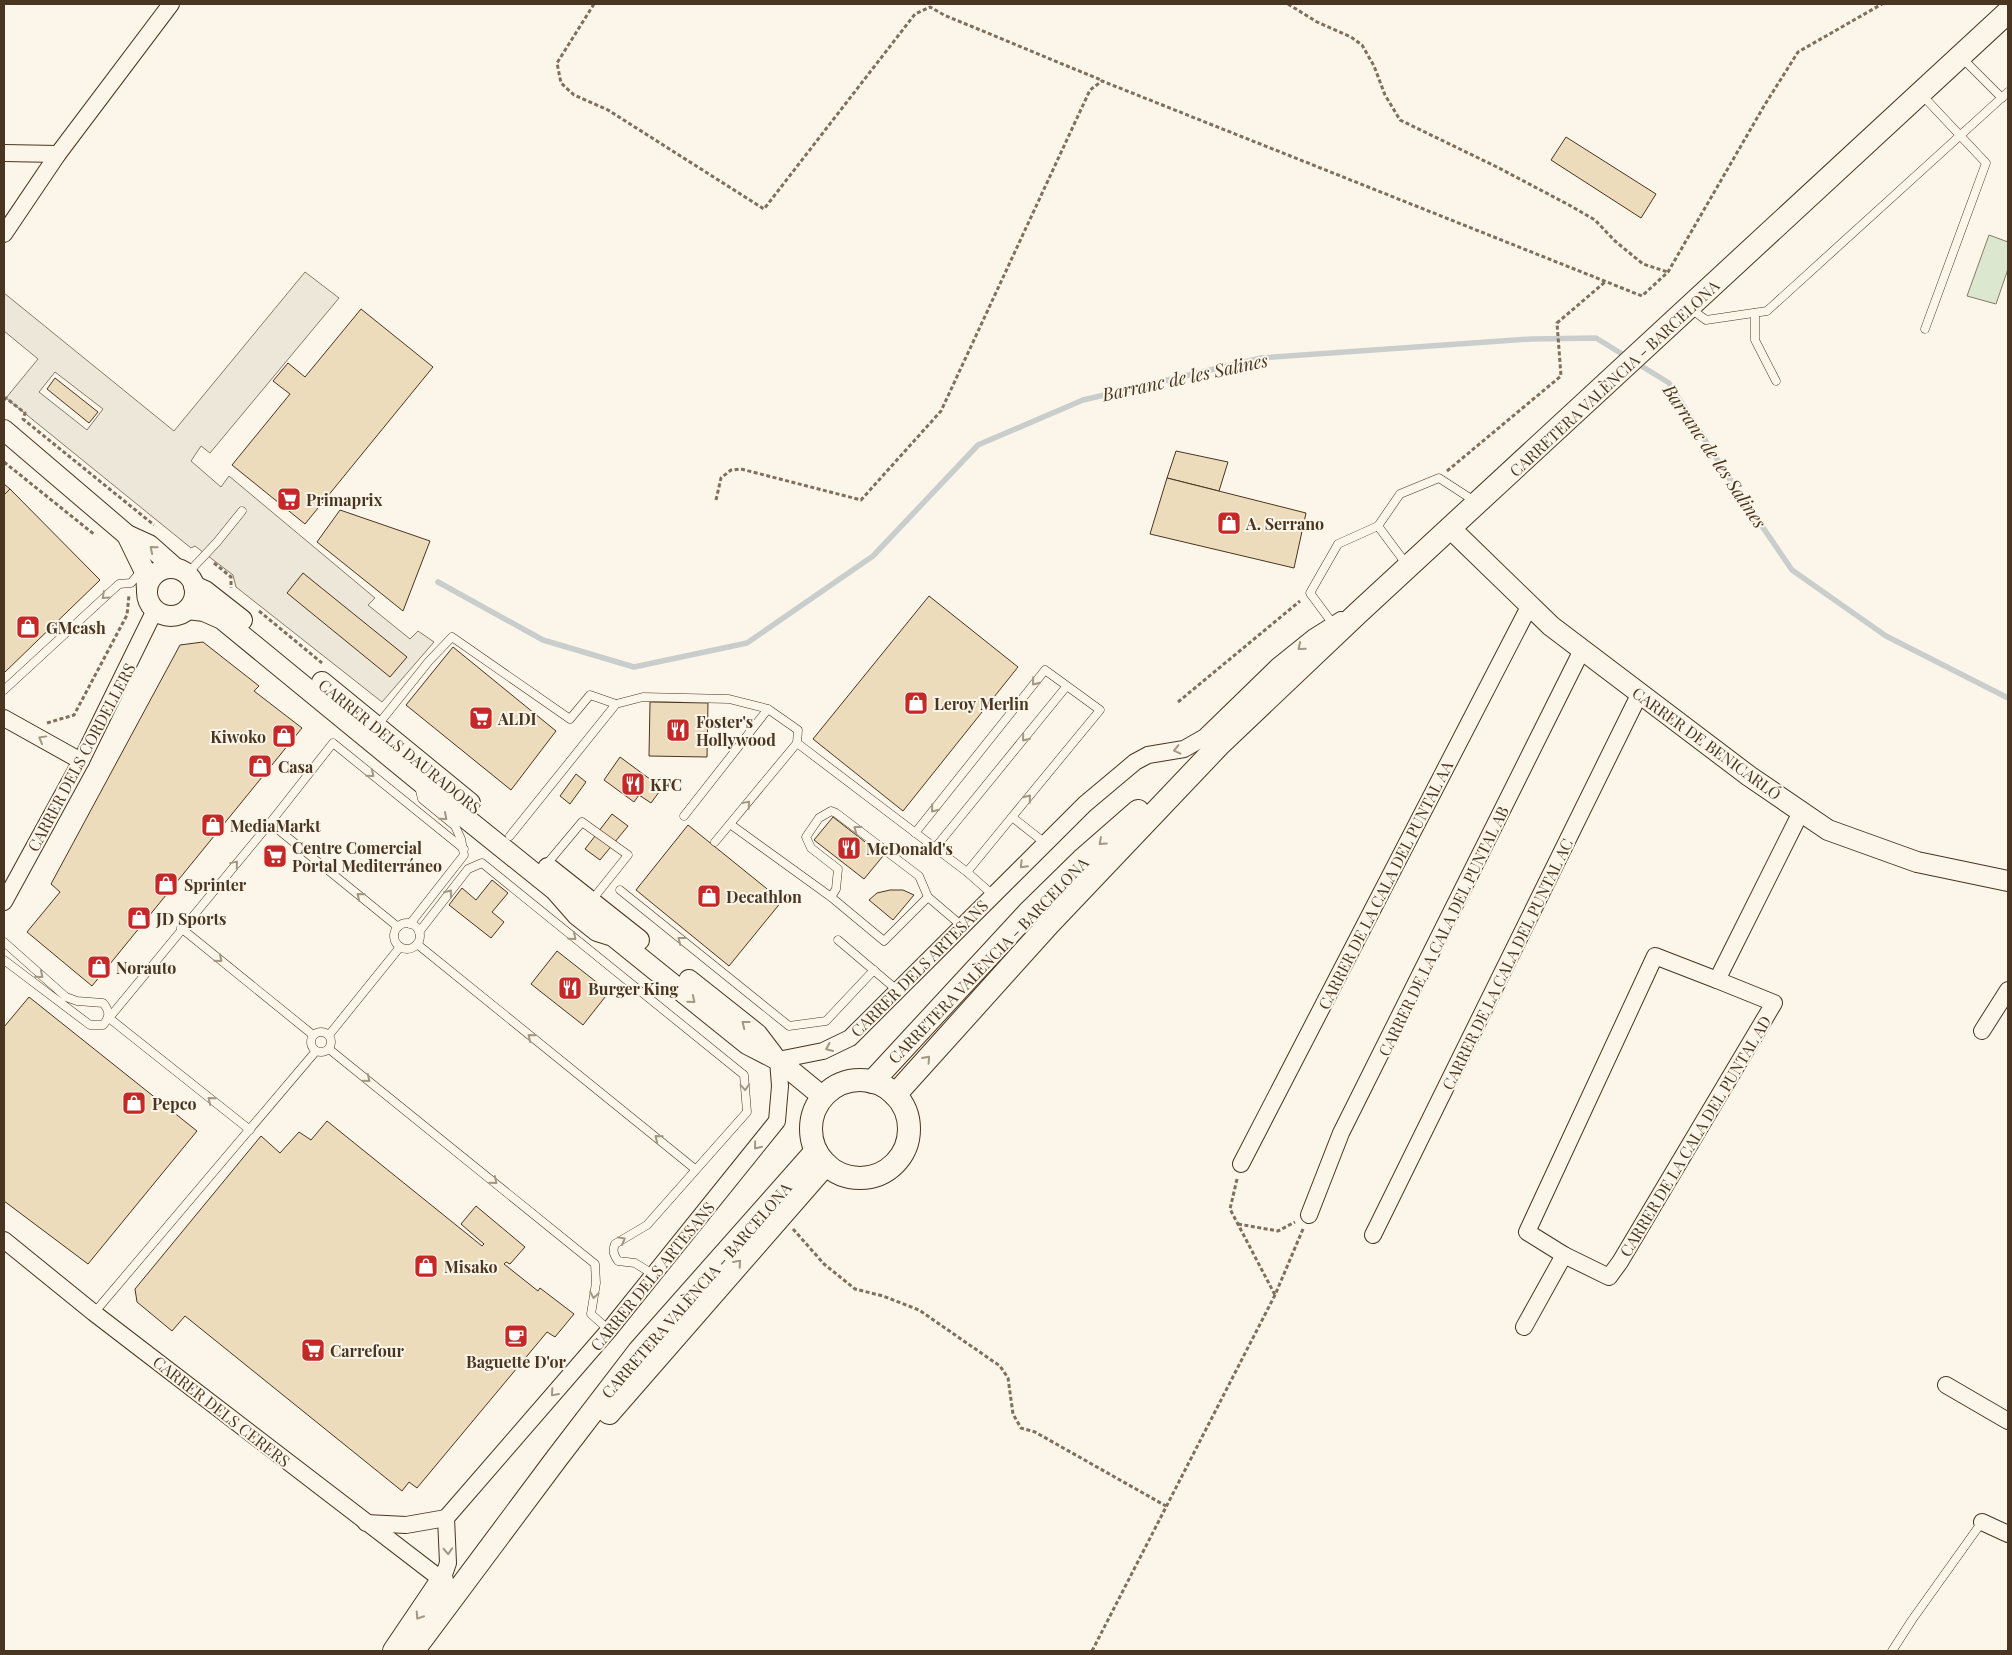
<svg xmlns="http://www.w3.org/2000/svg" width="2012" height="1655" font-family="'Playfair Display',serif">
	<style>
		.green { fill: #dce7d0; stroke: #887966 }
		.parking { fill: #ede7d9; stroke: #887966; fill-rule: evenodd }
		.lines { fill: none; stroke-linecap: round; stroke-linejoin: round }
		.stream { stroke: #c9cecd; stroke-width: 5.5 }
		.building { fill: #ecdcbc; stroke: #4a3520 }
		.service-casing { stroke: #4a3520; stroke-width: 9 }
		.minor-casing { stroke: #4a3520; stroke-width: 18 }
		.tertiary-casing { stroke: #4a3520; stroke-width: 22 }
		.secondary-casing { stroke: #4a3520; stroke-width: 24 }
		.path { stroke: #7f6f5c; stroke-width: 3; stroke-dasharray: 4 2.5; stroke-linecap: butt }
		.service { stroke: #fbf6e9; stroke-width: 8 }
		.minor { stroke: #fbf6e9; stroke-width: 16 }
		.tertiary { stroke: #fbf6e9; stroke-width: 20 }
		.secondary { stroke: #fbf6e9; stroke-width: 22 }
		.oneway { stroke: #a29684 }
		.labels { text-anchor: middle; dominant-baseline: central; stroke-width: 4; stroke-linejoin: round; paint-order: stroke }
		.street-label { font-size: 16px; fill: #4a3520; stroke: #fbf6e9 }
		.poi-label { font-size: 16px; font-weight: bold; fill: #4a3520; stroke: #fbf6e9; text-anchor: start }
		.water-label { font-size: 18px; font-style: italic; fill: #4a3520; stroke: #fbf6e9 }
	</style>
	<rect width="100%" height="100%" fill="#fbf6e9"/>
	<path class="green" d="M1989,235L2008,242V269L1996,304L1967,296Z"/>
	<path class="parking" d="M305,272L339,298L210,453L201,446L191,461L221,487L229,476L375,598L368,605L410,639L418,631L434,642L382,702L236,587L233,575L195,546L191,548L6,398L38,359L4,331V293L174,431ZM55,372L103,409L87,430L39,392Z"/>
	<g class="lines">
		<g class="stream">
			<path d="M1635,362L1669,383L1729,478L1792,570L1886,636L2008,698"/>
			<path d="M438,582L543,640L634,667L747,643L873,556L978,445L1083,400L1261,358L1531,339L1596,338L1627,357"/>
		</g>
	</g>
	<g class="building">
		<path d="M1566,137L1656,194L1641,218L1551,160Z"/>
		<path d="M361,309L433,367L305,524L232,465L290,394L273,381L288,363L305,377Z"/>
		<path d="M55,378L98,412L89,423L47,389Z"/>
		<path d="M1176,451L1228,462L1219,491L1167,478Z"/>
		<path d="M1167,478L1306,513L1294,568L1150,534Z"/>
		<path d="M4,484L10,489L4,495Z"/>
		<path d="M10,489L100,580L4,673V495Z"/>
		<path d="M340,510L430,541L403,611L317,542Z"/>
		<path d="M303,573L407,657L390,677L287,593Z"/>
		<path d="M929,596L1018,667L903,811L813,739Z"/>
		<path d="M203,642L259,686L254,691L302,728L92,986L27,932L60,892L51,884L180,645Z"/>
		<path d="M453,647L556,731L511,790L406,705Z"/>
		<path d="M650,702L708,703L707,757L649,756Z"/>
		<path d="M620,757L662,788L651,803L639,795L634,802L604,780Z"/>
		<path d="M576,774L586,782L570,804L560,796Z"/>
		<path d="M612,814L628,826L600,860L585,849Z"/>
		<path d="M833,817L883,856L864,879L814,840Z"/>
		<path d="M688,825L782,901L729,966L636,890Z"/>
		<path d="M492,880L508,893L492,912L504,922L491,938L449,905L462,888L476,900Z"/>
		<path d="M890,890H903L914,895L893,920L869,900L877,893Z"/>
		<path d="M557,951L609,992L583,1025L531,984Z"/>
		<path d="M29,997L197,1131L88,1264L4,1201V1027Z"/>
		<path d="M327,1121L482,1246L484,1244L461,1224L476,1206L525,1247L510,1264L506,1262L504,1264L538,1291L540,1288L574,1314L555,1337L547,1332L417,1488L409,1482L402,1491L185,1316L172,1331L137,1302L135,1289L261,1136L280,1153L299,1132L311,1140Z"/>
	</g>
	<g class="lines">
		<g class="service-casing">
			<g id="service">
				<path d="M1961,57L2002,98"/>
				<path d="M1922,95L1986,163L1925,329"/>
				<path d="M1691,309L1706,320L1767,311L2008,92"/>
				<path d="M1755,313V340L1776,381"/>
				<path d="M1407,565L1378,526L1400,494L1439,478L1476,502"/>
				<path d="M187,574L217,542L242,511"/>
				<path d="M1333,624L1310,593L1338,544L1378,526"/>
				<path d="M4,690L119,584L131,583L142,570"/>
				<path d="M377,726L429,661L452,637L570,719L590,695L616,704"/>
				<path d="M797,743L967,872L993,895"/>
				<path d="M684,816L768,709"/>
				<path d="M270,823L398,927"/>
				<path d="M730,824L831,897L884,941L928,897"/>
				<path d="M915,833L1045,670L1100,710L1012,817L1045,843"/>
				<path d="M510,836L616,704L643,697L729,699L768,709L798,730L797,743L715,842"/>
				<path d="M935,848L1066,687"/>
				<path d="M546,865L582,822L628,855L592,900"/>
				<path d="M967,872L1012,817"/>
				<path d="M620,890L789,1026L826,1021L874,970"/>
				<path d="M831,897L836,889L838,869L811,848L806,837L819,818L831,811L836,813L919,876L928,897L962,926"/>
				<circle cx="407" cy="936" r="13"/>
				<path d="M410,924L464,855L461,839L455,826L422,799L419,786"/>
				<path d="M181,928L313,1035"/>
				<path d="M419,932L468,869L482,863L744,1075L747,1112L647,1225L615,1244C612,1251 614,1255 618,1261L635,1263L654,1275"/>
				<path d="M838,940L897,990"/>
				<path d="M4,942L66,997L77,1001L103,1003C110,1011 110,1017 103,1025H90L4,960"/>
				<path d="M417,944L695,1169"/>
				<circle cx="321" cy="1042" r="10"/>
				<path d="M329,1035L400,947"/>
				<path d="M329,1049L595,1264L596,1283L591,1314L609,1330"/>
				<path d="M250,1130L109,1018L270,823L333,743L464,849"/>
				<path d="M94,1313L316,1051"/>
				<path d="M1892,1651L1912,1620L1982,1522"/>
			</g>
		</g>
		<g class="minor-casing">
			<g id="minor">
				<path d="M4,153L58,154"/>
				<path d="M4,234L58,154L171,4"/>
				<path d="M4,718L81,761"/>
				<path d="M4,902L81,761L155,610"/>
				<path d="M1982,1031L2008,990"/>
				<path d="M1241,1164L1530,605"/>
				<path d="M1309,1215L1341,1133L1582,650"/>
				<path d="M1373,1235L1640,693"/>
				<path d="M4,1240L94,1313L442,1580L448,1563L446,1518L609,1330L777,1121L780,1086L778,1060L823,1051L850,1038L1085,804L1135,762L1148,755L1184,749L1205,737L1278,666L1314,637L1341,620"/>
				<path d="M1564,1255L1527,1232L1655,956L1717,980"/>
				<path d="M1524,1327L1564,1255L1609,1277L1620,1262L1774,1003L1717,980L1801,812"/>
				<path d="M1946,1385L2008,1421"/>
				<path d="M1982,1522L2008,1534"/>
				<path d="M366,1523L406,1525L446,1518"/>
			</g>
		</g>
		<g class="tertiary-casing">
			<g id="tertiary">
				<path d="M4,430L127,535L149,545L175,568"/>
				<path d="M1450,528L1551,626L1749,776L1828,830L1917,862L2008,881"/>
				<path d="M127,535L146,574L147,590"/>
				<circle cx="171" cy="592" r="24"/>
				<path d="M194,586L205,591L242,620"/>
				<path d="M188,609L204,611L222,619L417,779L555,890L577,915L597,931L613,936L747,1044L778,1060L823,1097"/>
				<path d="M322,682L470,803"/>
				<path d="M548,868L639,940"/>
				<path d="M689,980L757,1034L773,1055"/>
			</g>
		</g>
		<g class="secondary-casing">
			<g id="secondary">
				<circle cx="860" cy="1129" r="49"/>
				<path d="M872,1082L1030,911L1082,860L1138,811"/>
				<path d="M895,1095L1049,924L1220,744L1358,613L2008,12"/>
				<path d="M609,1413L826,1164"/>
				<path d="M394,1651L442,1580"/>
				<path d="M413,1651L557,1458L639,1351L816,1151"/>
			</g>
		</g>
		<g class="path">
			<path d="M594,4L557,63L561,83L574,95L608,110L764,209L915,14L930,7L944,15L1101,80"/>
			<path d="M1288,4L1317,22L1351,37L1362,45L1374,66L1385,95L1400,120L1497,167L1569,205L1595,220L1615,241L1643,264L1668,272"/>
			<path d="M4,400L6,398L25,413L23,419L154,525"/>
			<path d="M4,462L95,535"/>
			<path d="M1447,471L1561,376L1557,323L1605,282"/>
			<path d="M716,500L721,478L731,470L741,469L861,500L941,411L1090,90L1102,81L1642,296L1668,272L1764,106L1798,52L1882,4"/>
			<path d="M214,563L231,577V588"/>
			<path d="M259,611L322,663"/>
			<path d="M1178,702L1300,601"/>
			<path d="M47,723L74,715L127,615L129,595"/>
			<path d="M1237,1179L1230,1209L1275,1295"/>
			<path d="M1238,1224L1278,1231L1295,1222"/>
			<path d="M793,1229L824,1264L855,1289L883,1296L919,1310L1000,1366L1008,1378L1013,1414L1021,1428L1035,1432L1166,1506"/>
			<path d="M1092,1651L1275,1295L1303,1229"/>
		</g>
		<use href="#service" class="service"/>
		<use href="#minor" class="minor"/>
		<use href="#tertiary" class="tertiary"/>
		<use href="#secondary" class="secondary"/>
	</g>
	<defs><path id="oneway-chevron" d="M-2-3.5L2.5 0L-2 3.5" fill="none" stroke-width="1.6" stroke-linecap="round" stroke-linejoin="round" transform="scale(1.25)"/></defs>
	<g class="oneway">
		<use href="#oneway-chevron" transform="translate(153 549) rotate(-141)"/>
		<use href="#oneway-chevron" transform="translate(105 596) rotate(138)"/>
		<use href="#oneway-chevron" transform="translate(1301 647) rotate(140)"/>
		<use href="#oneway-chevron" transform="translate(1035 682) rotate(129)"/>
		<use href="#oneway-chevron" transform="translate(1025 738) rotate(129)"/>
		<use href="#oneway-chevron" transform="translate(42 739) rotate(-151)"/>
		<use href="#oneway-chevron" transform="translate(1177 750) rotate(167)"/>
		<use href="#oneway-chevron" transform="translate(371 774) rotate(39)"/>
		<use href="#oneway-chevron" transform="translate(1028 798) rotate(-51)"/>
		<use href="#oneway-chevron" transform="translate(747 804) rotate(-50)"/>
		<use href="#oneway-chevron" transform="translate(934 809) rotate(129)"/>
		<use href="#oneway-chevron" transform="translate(444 817) rotate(40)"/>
		<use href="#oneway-chevron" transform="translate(857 829) rotate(-143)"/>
		<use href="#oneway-chevron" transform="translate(1102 842) rotate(138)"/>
		<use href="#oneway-chevron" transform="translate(235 864) rotate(-50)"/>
		<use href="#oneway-chevron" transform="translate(1023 865) rotate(135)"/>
		<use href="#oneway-chevron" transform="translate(449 893) rotate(-52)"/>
		<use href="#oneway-chevron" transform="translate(360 896) rotate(-141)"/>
		<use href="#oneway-chevron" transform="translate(573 937) rotate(41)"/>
		<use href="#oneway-chevron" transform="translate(681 940) rotate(-142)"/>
		<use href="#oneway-chevron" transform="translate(219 959) rotate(39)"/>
		<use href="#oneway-chevron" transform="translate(40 975) rotate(41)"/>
		<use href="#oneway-chevron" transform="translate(692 1000) rotate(39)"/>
		<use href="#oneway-chevron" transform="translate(745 1024) rotate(-142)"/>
		<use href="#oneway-chevron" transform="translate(531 1037) rotate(-141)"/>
		<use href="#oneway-chevron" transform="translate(829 1048) rotate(155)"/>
		<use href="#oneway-chevron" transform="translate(927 1059) rotate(-48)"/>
		<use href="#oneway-chevron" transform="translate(367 1079) rotate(39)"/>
		<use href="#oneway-chevron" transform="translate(745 1087) rotate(86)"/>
		<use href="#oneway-chevron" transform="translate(211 1100) rotate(-141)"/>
		<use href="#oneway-chevron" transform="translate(658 1138) rotate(-141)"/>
		<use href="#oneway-chevron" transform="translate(757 1146) rotate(129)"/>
		<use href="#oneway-chevron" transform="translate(494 1181) rotate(39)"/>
		<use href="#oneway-chevron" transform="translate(622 1240) rotate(-29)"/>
		<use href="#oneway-chevron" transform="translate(738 1263) rotate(-49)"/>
		<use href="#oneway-chevron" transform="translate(594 1295) rotate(99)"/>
		<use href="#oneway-chevron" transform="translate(554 1393) rotate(131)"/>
		<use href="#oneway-chevron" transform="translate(448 1551) rotate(87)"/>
		<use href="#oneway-chevron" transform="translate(419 1616) rotate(123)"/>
	</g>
	<defs>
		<g id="supermarket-square" transform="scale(1.25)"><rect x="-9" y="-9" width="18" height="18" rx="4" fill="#c62828" stroke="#fbf6e9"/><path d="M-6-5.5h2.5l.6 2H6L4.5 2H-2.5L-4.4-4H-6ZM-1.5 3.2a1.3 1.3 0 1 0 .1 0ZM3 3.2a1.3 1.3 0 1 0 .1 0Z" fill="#fff"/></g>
		<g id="shop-square" transform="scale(1.25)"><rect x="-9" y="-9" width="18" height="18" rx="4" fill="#c62828" stroke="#fbf6e9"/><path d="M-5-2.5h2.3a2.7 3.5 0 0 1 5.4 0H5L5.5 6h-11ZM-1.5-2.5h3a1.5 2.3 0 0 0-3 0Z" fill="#fff"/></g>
		<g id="restaurant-square" transform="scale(1.25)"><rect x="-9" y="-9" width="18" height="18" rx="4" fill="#c62828" stroke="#fbf6e9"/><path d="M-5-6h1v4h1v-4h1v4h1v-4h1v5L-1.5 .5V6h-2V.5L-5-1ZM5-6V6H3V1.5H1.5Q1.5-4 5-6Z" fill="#fff"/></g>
		<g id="cafe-square" transform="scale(1.25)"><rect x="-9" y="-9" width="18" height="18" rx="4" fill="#c62828" stroke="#fbf6e9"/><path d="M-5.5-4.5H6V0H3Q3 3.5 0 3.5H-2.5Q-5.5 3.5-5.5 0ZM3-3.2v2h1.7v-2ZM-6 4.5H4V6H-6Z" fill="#fff"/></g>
	</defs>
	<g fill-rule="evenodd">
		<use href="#supermarket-square" x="289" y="499"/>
		<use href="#shop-square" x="1229" y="523"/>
		<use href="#shop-square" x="28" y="627"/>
		<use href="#shop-square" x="916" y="703"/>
		<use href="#supermarket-square" x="481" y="718"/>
		<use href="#restaurant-square" x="678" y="730"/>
		<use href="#shop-square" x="284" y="736"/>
		<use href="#shop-square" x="260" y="766"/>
		<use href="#restaurant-square" x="633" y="784"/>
		<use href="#shop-square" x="213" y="825"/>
		<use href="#restaurant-square" x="849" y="848"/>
		<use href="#supermarket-square" x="275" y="856"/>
		<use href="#shop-square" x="166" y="884"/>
		<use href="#shop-square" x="709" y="896"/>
		<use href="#shop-square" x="139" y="918"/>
		<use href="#shop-square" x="99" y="967"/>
		<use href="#restaurant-square" x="570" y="988"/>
		<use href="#shop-square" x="134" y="1103"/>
		<use href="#shop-square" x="426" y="1266"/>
		<use href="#cafe-square" x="516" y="1336"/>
		<use href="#supermarket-square" x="313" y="1350"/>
	</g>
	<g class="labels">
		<g class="street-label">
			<text transform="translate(1614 378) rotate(-43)">CARRETERA VALÈNCIA - BARCELONA</text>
			<text transform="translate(1707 743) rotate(36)">CARRER DE BENICARLÓ</text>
			<text transform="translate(400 746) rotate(39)">CARRER DELS DAURADORS</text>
			<text transform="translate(81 757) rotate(-62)">CARRER DELS CORDELLERS</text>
			<text transform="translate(1385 885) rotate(-63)">CARRER DE LA CALA DEL PUNTAL AA</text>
			<text transform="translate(1443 931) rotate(-64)">CARRER DE LA CALA DEL PUNTAL AB</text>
			<text transform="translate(988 960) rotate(-46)">CARRETERA VALÈNCIA - BARCELONA</text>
			<text transform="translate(1507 964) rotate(-64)">CARRER DE LA CALA DEL PUNTAL AC</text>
			<text transform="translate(919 968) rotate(-45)">CARRER DELS ARTESANS</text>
			<text transform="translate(1695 1136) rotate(-59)">CARRER DE LA CALA DEL PUNTAL AD</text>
			<text transform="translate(652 1276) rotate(-51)">CARRER DELS ARTESANS</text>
			<text transform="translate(696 1290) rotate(-49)">CARRETERA VALÈNCIA - BARCELONA</text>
			<text transform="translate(222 1411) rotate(38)">CARRER DELS CERERS</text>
		</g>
		<g class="poi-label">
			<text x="306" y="499">Primaprix</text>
			<text x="1246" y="523">A. Serrano</text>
			<text x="46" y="627">GMcash</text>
			<text x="934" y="703">Leroy Merlin</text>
			<text x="498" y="718">ALDI</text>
			<text x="696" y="721">Foster's<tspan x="696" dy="18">Hollywood</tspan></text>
			<text x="266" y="736" text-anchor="end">Kiwoko</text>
			<text x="278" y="766">Casa</text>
			<text x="650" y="784">KFC</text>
			<text x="230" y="825">MediaMarkt</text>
			<text x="292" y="847">Centre Comercial<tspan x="292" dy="18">Portal Mediterráneo</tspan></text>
			<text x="866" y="848">McDonald's</text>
			<text x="184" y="884">Sprinter</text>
			<text x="726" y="896">Decathlon</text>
			<text x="156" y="918">JD Sports</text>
			<text x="116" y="967">Norauto</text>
			<text x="588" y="988">Burger King</text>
			<text x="152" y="1103">Pepco</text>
			<text x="444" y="1266">Misako</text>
			<text x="330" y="1350">Carrefour</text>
			<text x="516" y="1361" text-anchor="middle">Baguette D'or</text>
		</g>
		<g class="water-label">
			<text transform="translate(1185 377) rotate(-12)">Barranc de les Salines</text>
			<text transform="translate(1715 456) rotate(56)">Barranc de les Salines</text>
		</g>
	</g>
	<rect width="2012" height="1655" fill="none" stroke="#4a3520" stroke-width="10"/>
</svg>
